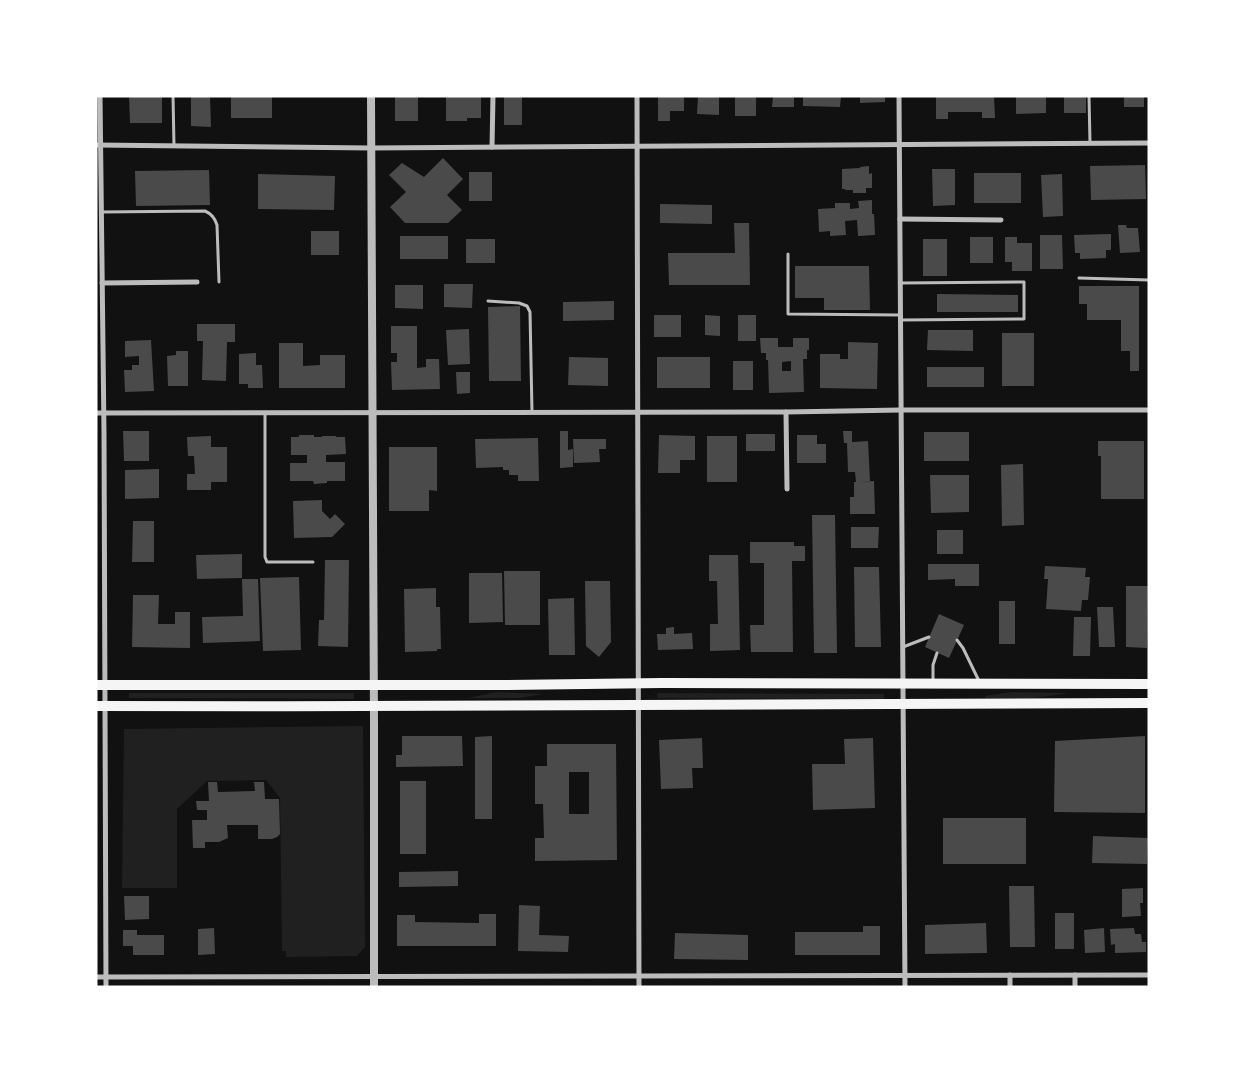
<svg xmlns="http://www.w3.org/2000/svg" width="1245" height="1083" font-family="'DejaVu Sans',sans-serif">
	<style>
		.green { fill: #202020 }
		.building { fill: #4a4a4a; fill-rule: evenodd }
		.lines { fill: none; stroke-linecap: round; stroke-linejoin: round }
		.service { stroke: #bcbcbc; stroke-width: 3 }
		.minor { stroke: #bcbcbc; stroke-width: 5 }
		.tertiary { stroke: #bcbcbc; stroke-width: 8 }
		.primary { stroke: #f5f5f5; stroke-width: 10 }
	</style>
	<rect width="100%" height="100%" fill="#111"/>
	<g class="green">
		<path d="M496,692L544,694L519,698H468Z"/>
		<path d="M1012,692L1066,693L1064,694L1033,698H986L985,696Z"/>
		<path d="M129,693H354V699L129,698Z"/>
		<path d="M657,693L884,694V699L658,698Z"/>
		<path d="M363,726L365,947L357,956L286,957V951H282L280,798L266,780L207,781L177,809V888H122L124,729Z"/>
	</g>
	<g class="building">
		<path d="M129,96H162V123H130Z"/>
		<path d="M191,96H210L211,127L191,126Z"/>
		<rect x="231" y="96" width="41" height="22"/>
		<rect x="395" y="96" width="23" height="25"/>
		<path d="M446,96H481V118H467V121H446Z"/>
		<rect x="504" y="96" width="18" height="29"/>
		<path d="M658,96H684V111H670V121H658Z"/>
		<path d="M698,96H719V115L697,114Z"/>
		<rect x="735" y="96" width="21" height="20"/>
		<path d="M773,96H794V107H772Z"/>
		<path d="M803,96H841L840,107L803,106Z"/>
		<path d="M860,96H885V102L860,103Z"/>
		<path d="M936,96H994L995,118H982V112H948V119H936Z"/>
		<path d="M1016,96H1046V113L1016,114Z"/>
		<rect x="1064" y="96" width="22" height="17"/>
		<rect x="1124" y="96" width="20" height="11"/>
		<path d="M443,158L463,179L447,195L462,210L448,223H405L390,207L406,192L389,175L402,163L424,177Z"/>
		<path d="M1145,165L1146,199L1091,200L1090,166Z"/>
		<path d="M869,166V174L872,173V188H866V193H853V190H845V189H842V169L860,168V167Z"/>
		<path d="M932,169H955V205L933,206Z"/>
		<path d="M209,170L210,205L136,206L135,171Z"/>
		<rect x="469" y="172" width="23" height="29"/>
		<rect x="974" y="173" width="47" height="30"/>
		<path d="M258,174L335,176L334,210L258,209Z"/>
		<path d="M1062,174L1063,216L1043,217L1041,175Z"/>
		<path d="M872,200V214H874L875,235L858,236L857,220L845,221L846,235L830,236V231L819,232L818,209L835,208V203H850V209L859,208L858,201Z"/>
		<path d="M660,204L712,205V224L660,223Z"/>
		<path d="M734,223H749L750,285H669L668,253H735Z"/>
		<path d="M1118,225H1126L1127,228H1138L1140,252L1120,253Z"/>
		<rect x="311" y="231" width="28" height="24"/>
		<path d="M1111,234V250H1106V258L1080,259V253H1075L1074,235Z"/>
		<path d="M1040,235H1062L1063,269H1040Z"/>
		<rect x="400" y="236" width="48" height="23"/>
		<rect x="970" y="237" width="23" height="26"/>
		<path d="M1005,237H1017V243H1032V271H1012V262H1005Z"/>
		<rect x="466" y="239" width="29" height="24"/>
		<rect x="923" y="239" width="24" height="37"/>
		<path d="M795,266H869L870,310H824V298H795Z"/>
		<path d="M444,284H473L472,308L444,307Z"/>
		<path d="M395,285H423V309L395,308Z"/>
		<path d="M1079,286H1139V371H1130V351H1121V320H1087V304H1079Z"/>
		<path d="M937,294L1018,295V312H937Z"/>
		<path d="M614,301V320L563,321V302Z"/>
		<path d="M520,306L521,381H489L488,307Z"/>
		<rect x="654" y="315" width="27" height="22"/>
		<path d="M705,315L720,316V336L705,335Z"/>
		<rect x="738" y="315" width="18" height="26"/>
		<path d="M197,324H235V342H227L226,381L202,380L203,341H197Z"/>
		<path d="M391,326H417V368L426,367V359H439L440,389L392,390L391,362H397V353H391Z"/>
		<path d="M469,329L470,364L448,365L446,330Z"/>
		<path d="M928,330H973V351L927,350Z"/>
		<rect x="1002" y="333" width="32" height="53"/>
		<path d="M760,338H778V347H793V338H809V350H807V359H803L804,392L769,393L768,360H766V353H761ZM791,361V371H782V362Z"/>
		<path d="M151,340L154,391L125,392L124,370H132V365H139V356L125,357V341Z"/>
		<path d="M848,342L878,343L877,389L820,388V354H840V359H848Z"/>
		<path d="M279,343H303V366L320,365V355H345V388H279Z"/>
		<path d="M176,351H188V386H168L167,356L176,355Z"/>
		<path d="M256,353V365H262L263,388H248V384H239V354Z"/>
		<path d="M569,357L608,358V386L568,385Z"/>
		<rect x="657" y="357" width="53" height="31"/>
		<rect x="733" y="361" width="20" height="29"/>
		<rect x="927" y="367" width="57" height="20"/>
		<path d="M456,372H470V393L457,394Z"/>
		<path d="M123,431H149V461H124Z"/>
		<path d="M560,431H568V450L573,449V467L560,468Z"/>
		<path d="M843,431H852V442L868,441L870,481L857,482L874,481L875,514H850V497H854V482H856L855,472H848L847,443H844Z"/>
		<rect x="924" y="432" width="45" height="29"/>
		<rect x="746" y="434" width="29" height="17"/>
		<path d="M299,435H314V437H322V436H336V437H345L346,454L326,455V462H345V481H327V483L314,484L313,481H290V463H307V455H291V437H299Z"/>
		<path d="M659,435L695,436V460H680V473H658Z"/>
		<path d="M797,435H817V444H826V463H797Z"/>
		<path d="M211,436V447H227V482H211V490H187V474H195L194,456H188L187,437Z"/>
		<rect x="707" y="436" width="30" height="46"/>
		<path d="M538,438L539,481H518V475H509V470H503V467L476,468L475,439Z"/>
		<path d="M573,439H606V449H599L600,462L574,463Z"/>
		<path d="M1098,441H1144V499H1101V456H1098Z"/>
		<path d="M389,447H437V491L429,490V511H389Z"/>
		<path d="M1023,464L1024,525L1002,526L1001,465Z"/>
		<path d="M159,469V498L125,499V470Z"/>
		<path d="M930,475H969V512L931,513Z"/>
		<path d="M322,500V511L330,519L335,514L345,524L332,537L294,538L293,501Z"/>
		<path d="M812,515H835L837,653H814Z"/>
		<path d="M133,521H154V562H132Z"/>
		<path d="M851,527H879L878,548H851Z"/>
		<rect x="937" y="530" width="26" height="24"/>
		<path d="M750,542H794V546H805V561H792L793,652H751L750,625H764V563H750Z"/>
		<path d="M242,554V578L197,579L196,555Z"/>
		<path d="M709,555H738L740,650L710,651V624H718L717,581H709Z"/>
		<path d="M325,560H349L348,647L318,646L319,620H324Z"/>
		<path d="M928,564H979V586H955V579L928,580Z"/>
		<path d="M1045,566L1086,568L1085,577H1090L1088,600H1082L1081,611L1046,609L1048,579H1044Z"/>
		<path d="M854,567H879L881,647H855Z"/>
		<path d="M504,571H540V625H505Z"/>
		<path d="M469,573H502L503,622L469,623Z"/>
		<path d="M299,577L301,650L263,651L260,578Z"/>
		<path d="M242,579H258L260,641L203,643L202,617L243,616Z"/>
		<path d="M585,581H610L611,642L599,657L586,646Z"/>
		<path d="M1126,586H1148L1147,648L1126,647Z"/>
		<path d="M436,588V607H440L441,649H437V651L405,652L404,589Z"/>
		<path d="M133,595H159L158,624H175V612H190V648L132,647Z"/>
		<path d="M574,598L575,655H549L548,599Z"/>
		<rect x="999" y="601" width="16" height="43"/>
		<path d="M1097,607H1113L1115,647H1099Z"/>
		<path d="M939,614L964,625L949,658L925,647Z"/>
		<path d="M1074,617H1091L1090,656H1073Z"/>
		<path d="M674,627V634L692,633L693,649L658,650L657,634H666V628Z"/>
		<path d="M402,736H462L463,766L396,767V755H402Z"/>
		<path d="M492,736V819H475V737Z"/>
		<path d="M1145,736V813L1054,812L1055,741Z"/>
		<path d="M702,738L703,768H692L693,788L661,789L659,740Z"/>
		<path d="M873,738L875,808L813,810L812,764H845L844,739Z"/>
		<path d="M547,744H616L617,860L535,861V838H544L543,804H535V766H547ZM569,772H589V814H569Z"/>
		<rect x="400" y="781" width="26" height="73"/>
		<path d="M208,782H217L218,792L255,791L254,782H264L265,799H279L280,834L277,837L272,839H258V825H227L228,838L219,842H205V848H193L192,820H207V810H197L196,801H209Z"/>
		<rect x="943" y="818" width="83" height="46"/>
		<path d="M1093,836L1148,838L1147,864L1092,863Z"/>
		<path d="M458,871V886L399,887V872Z"/>
		<path d="M1009,886H1034L1035,947H1010Z"/>
		<path d="M1143,888V903H1140L1141,916L1122,917V889Z"/>
		<path d="M124,896H149V919L125,920Z"/>
		<path d="M519,905L540,906L539,935L569,936L568,952L518,951Z"/>
		<rect x="1055" y="913" width="19" height="36"/>
		<path d="M479,914H496V946H397V915H415V922L479,923Z"/>
		<path d="M986,923L987,953L925,954V925Z"/>
		<path d="M863,926H880V955H795V932H863Z"/>
		<path d="M214,928L215,954L198,955V929Z"/>
		<path d="M1104,928L1105,952L1085,953L1084,930Z"/>
		<path d="M1134,928L1135,934H1141L1142,942H1146V952L1115,953V944L1111,945L1110,929Z"/>
		<path d="M123,930H137V935H164V955H133V946H123Z"/>
		<path d="M675,933L748,935V960L674,959Z"/>
	</g>
	<g class="lines">
		<g class="service">
			<path d="M173,96L174,146"/>
			<path d="M1089,96L1090,143"/>
			<path d="M101,212L205,211C212,214 215,218 217,225L219,282"/>
			<path d="M788,254V314L900,315"/>
			<path d="M1079,278L1149,280"/>
			<path d="M901,283L1024,282V319L901,320"/>
			<path d="M488,301L519,303L527,306L530,312L532,412"/>
			<path d="M265,413V557L267,562H313"/>
			<path d="M957,640L963,648L979,681"/>
			<path d="M903,647L929,637"/>
			<path d="M933,681V665L937,653"/>
		</g>
		<g class="minor">
			<path d="M100,96L104,433L106,987"/>
			<path d="M637,96L639,987"/>
			<path d="M899,96L905,987"/>
			<path d="M96,145L371,148L1149,143"/>
			<path d="M492,147L493,96"/>
			<path d="M900,219L1001,220"/>
			<path d="M102,283L197,282"/>
			<path d="M786,412L787,489"/>
			<path d="M96,413L786,412L901,410H1149"/>
			<path d="M1010,975V987"/>
			<path d="M96,977L1149,975"/>
			<path d="M1075,987V975"/>
		</g>
		<path class="tertiary" d="M371,96L374,723V987"/>
		<g class="primary">
			<path d="M96,685H505L662,683L1149,684"/>
			<path d="M96,706C447,707 798,705 1149,703"/>
		</g>
	</g>
	<rect width="1245" height="1083" fill="none" stroke="#ffffff" stroke-width="195"/>
</svg>
